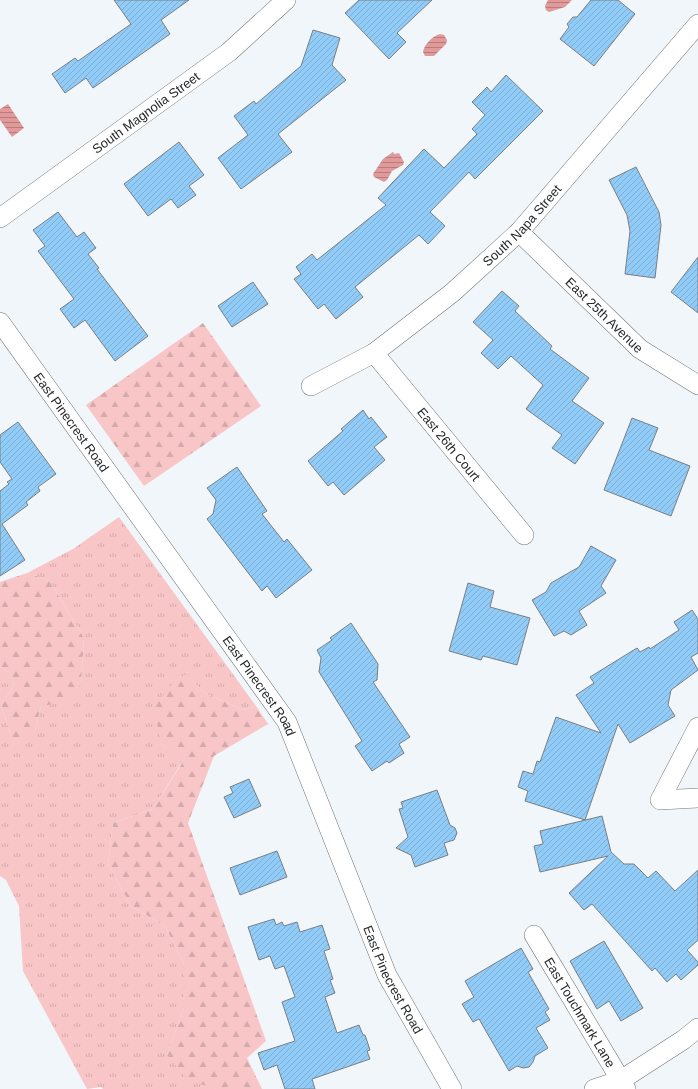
<svg xmlns="http://www.w3.org/2000/svg" width="698" height="1089" font-family="Arial,sans-serif">
	<style>
		.grass { fill: url(#grass-tufts) }
		.forest { fill: url(#forest-firs) }
		.water { fill: url(#water-rules) }
		.building { fill: url(#building-hatch); stroke: #7a7e82 }
		.lines { fill: none; stroke-linecap: round; stroke-linejoin: round }
		.minor-casing { stroke: #707578; stroke-width: 20 }
		.minor { stroke: #fff; stroke-width: 19 }
		.labels { text-anchor: middle; dominant-baseline: central; stroke-width: 3; stroke-linejoin: round; paint-order: stroke }
		.street-label { font-size: 13px; fill: #252729; stroke: #f1f6fa }
	</style>
	<defs>
		<pattern id="grass-tufts" width="24" height="20" patternUnits="userSpaceOnUse"><rect width="24" height="20" fill="#f8c6c6"/><path d="M3 7l-1-3M5 7V3M7 7l1-3M15 17l-1-3M17 17v-4M19 17l1-3" fill="none" stroke="#d4aaaa"/></pattern>
		<pattern id="forest-firs" width="22" height="20" patternUnits="userSpaceOnUse"><rect width="22" height="20" fill="#f8c6c6"/><path d="M5 1l3.5 6h-7zM16 11l3.5 6h-7z" fill="#d4aaaa"/></pattern>
		<pattern id="water-rules" width="6" height="5" patternUnits="userSpaceOnUse"><rect width="6" height="5" fill="#e1999a"/><path d="M0 2.5h6" fill="none" stroke="#b67d7e"/></pattern>
		<pattern id="building-hatch" width="6" height="6" patternUnits="userSpaceOnUse"><rect width="6" height="6" fill="#91ccf9"/><path d="M-1 1l2-2M0 6l6-6M5 7l2-2" fill="none" stroke="#7dafd5"/></pattern>
	</defs>
	<rect width="100%" height="100%" fill="#f1f6fa"/>
	<path class="grass" d="M119,517L256,706L244,710L204,693L187,675L161,743L182,762L153,809L113,823L108,864L131,906L165,926L184,964V1008L167,1055L216,1089H103L101,1087L87,1089L23,971L19,906L6,880L0,876V666L10,673L14,686L1,705L11,736L35,731L41,706L81,683L84,638L49,580L27,573L73,549Z"/>
	<g class="forest">
		<path d="M203,323L261,406L144,486L86,405Z"/>
		<path d="M27,573L49,580L84,638L81,683L72,701L41,706L35,731L21,745L11,736L1,705L14,686L10,673L0,666V582Z"/>
		<path d="M187,674L204,693L244,710L256,706L268,724L214,756L188,823L266,1041L247,1058L262,1089H216L188,1080L167,1055L184,1008V964L165,926L131,906L108,864L113,823L153,809L182,763L161,743L154,708L175,680Z"/>
	</g>
	<g class="water">
		<path d="M548,0H572L565,7L549,12L546,10L545,6Z"/>
		<path d="M440,34L444,35L447,40L446,44L434,56H425L423,52C424,45 432,36 440,34Z"/>
		<path d="M8,104L24,128L12,137L0,120V109Z"/>
		<path d="M393,152L394,154L399,153L404,162L403,165L392,171L387,180L384,182L374,177L373,174L383,159Z"/>
	</g>
	<g class="building">
		<path d="M114,0H189L161,20L170,34L93,88L86,78L65,93L52,74L75,58L78,61L131,24Z"/>
		<path d="M359,0H432L397,33L406,42L389,59L345,13Z"/>
		<path d="M591,0H618L635,14L594,66L560,39L569,27L567,24L573,17H577Z"/>
		<path d="M313,30L340,38L332,65L346,80L278,134L292,152L241,189L218,158L248,135L234,116L254,101L256,104L301,66Z"/>
		<path d="M506,75L543,111L475,179L469,172L430,212L445,226L428,244L419,235L355,287L363,297L336,319L324,304L318,309L294,279L301,274L296,267L312,254L317,260L386,205L378,198L424,149L444,168L477,134L472,129L485,115L472,102L487,87L491,92Z"/>
		<path d="M179,142L204,175L189,186L196,195L178,208L171,199L148,216L124,184Z"/>
		<path d="M636,167L659,212L661,225L655,278L625,274L630,231L627,215L609,180Z"/>
		<path d="M58,212L77,237L84,232L96,248L88,254L99,268L97,269L148,336L115,361L85,320L74,328L60,309L74,299L38,251L45,246L33,230Z"/>
		<path d="M698,257V313L671,292Z"/>
		<path d="M253,282L268,304L232,327L218,306Z"/>
		<path d="M502,291L519,306L515,311L552,346L550,349L589,378L572,401L604,423L575,464L552,448L562,435L526,409L543,385L511,356L498,369L481,353L493,340L473,322Z"/>
		<path d="M363,410L369,419L371,417L387,437L374,447L385,460L344,495L333,482L328,486L308,461L343,431L341,429Z"/>
		<path d="M632,418L658,428L649,450L690,466L671,516L604,490Z"/>
		<path d="M18,422L56,474L38,487L40,491L26,502L28,505L2,524L25,560L0,576V491L9,484L7,482L12,479L0,462V435Z"/>
		<path d="M237,467L267,511L262,514L284,542L287,539L312,570L276,598L267,586L262,591L207,519L213,514L216,500L207,488Z"/>
		<path d="M591,546L616,560L601,586L606,593L579,611L587,625L571,635L564,631L554,636L532,600L546,592L551,583L579,567Z"/>
		<path d="M468,583L494,591L490,607L530,618L517,665L483,656L481,660L449,651Z"/>
		<path d="M692,610L698,619V653L691,657L698,670L671,690L668,705L675,716L630,743L618,724L585,820L525,801L528,791L518,787L523,771L533,774L537,761L540,762L556,717L601,733L576,695L594,683L590,677L637,648L640,652L649,647L650,649L679,630L674,622Z"/>
		<path d="M351,623L378,664L377,680L373,682L410,737L399,744L404,753L389,763L387,761L372,771L355,746L362,741L319,672L321,658L317,650L332,640L330,638Z"/>
		<path d="M249,779L261,806L234,818L224,797L233,793L230,787Z"/>
		<path d="M437,790L450,825L455,828L457,833L454,840L444,843L448,855L415,867L411,855L396,848L408,837L399,809L403,808L401,802Z"/>
		<path d="M602,816L611,852L624,864H634L648,878L656,871L675,891L698,870V940L687,950L698,962V965L681,980L676,974L667,982L655,968L652,971L592,904L584,910L569,893L608,856L540,872L534,846L543,844L540,831Z"/>
		<path d="M277,851L287,877L240,895L230,868Z"/>
		<path d="M274,919L276,925L282,922L284,926L297,922L300,932L322,925L330,949L324,951L333,979L330,980L335,993L325,997L337,1033L359,1025L363,1035H365L370,1050L367,1051L370,1059L312,1079L315,1089H285L277,1065L264,1070L258,1053L295,1041L282,1002L295,997L284,966L275,969L270,956L259,960L248,927Z"/>
		<path d="M604,941L643,1008L621,1021L609,1001L597,1009L570,961Z"/>
		<path d="M521,948L533,969L528,972L549,1009L545,1012L550,1020L536,1028L548,1048L535,1056L533,1062L529,1067L523,1068L517,1066L509,1071L479,1019L473,1022L462,1004L474,997L465,981Z"/>
	</g>
	<g class="lines">
		<g class="minor-casing">
			<g id="minor">
				<path id="s1" d="M0,218L229,52L286,0"/>
				<path id="s2" d="M519,232L640,349L698,385"/>
				<path id="s3" d="M0,322L287,722L387,975L452,1089"/>
				<path id="s4" d="M374,353L524,535"/>
				<path id="s5" d="M311,386L374,353L452,293L519,232L698,24"/>
				<path d="M698,727L660,800L698,798"/>
				<path id="s6" d="M534,935L626,1089"/>
				<path d="M594,1089L621,1080L683,1040L698,1028"/>
			</g>
		</g>
		<use href="#minor" class="minor"/>
	</g>
	<g class="labels">
		<g class="street-label">
			<text stroke="none"><textPath href="#s1" startOffset="180">South Magnolia Street</textPath></text>
			<text stroke="none"><textPath href="#s5" startOffset="267">South Napa Street</textPath></text>
			<text stroke="none"><textPath href="#s2" startOffset="119">East 25th Avenue</textPath></text>
			<text stroke="none"><textPath href="#s3" startOffset="123">East Pinecrest Road</textPath></text>
			<text stroke="none"><textPath href="#s4" startOffset="118">East 26th Court</textPath></text>
			<text stroke="none"><textPath href="#s3" startOffset="447">East Pinecrest Road</textPath></text>
			<text stroke="none"><textPath href="#s3" startOffset="771">East Pinecrest Road</textPath></text>
			<text stroke="none"><textPath href="#s6" startOffset="90">East Touchmark Lane</textPath></text>
		</g>
	</g>
</svg>
